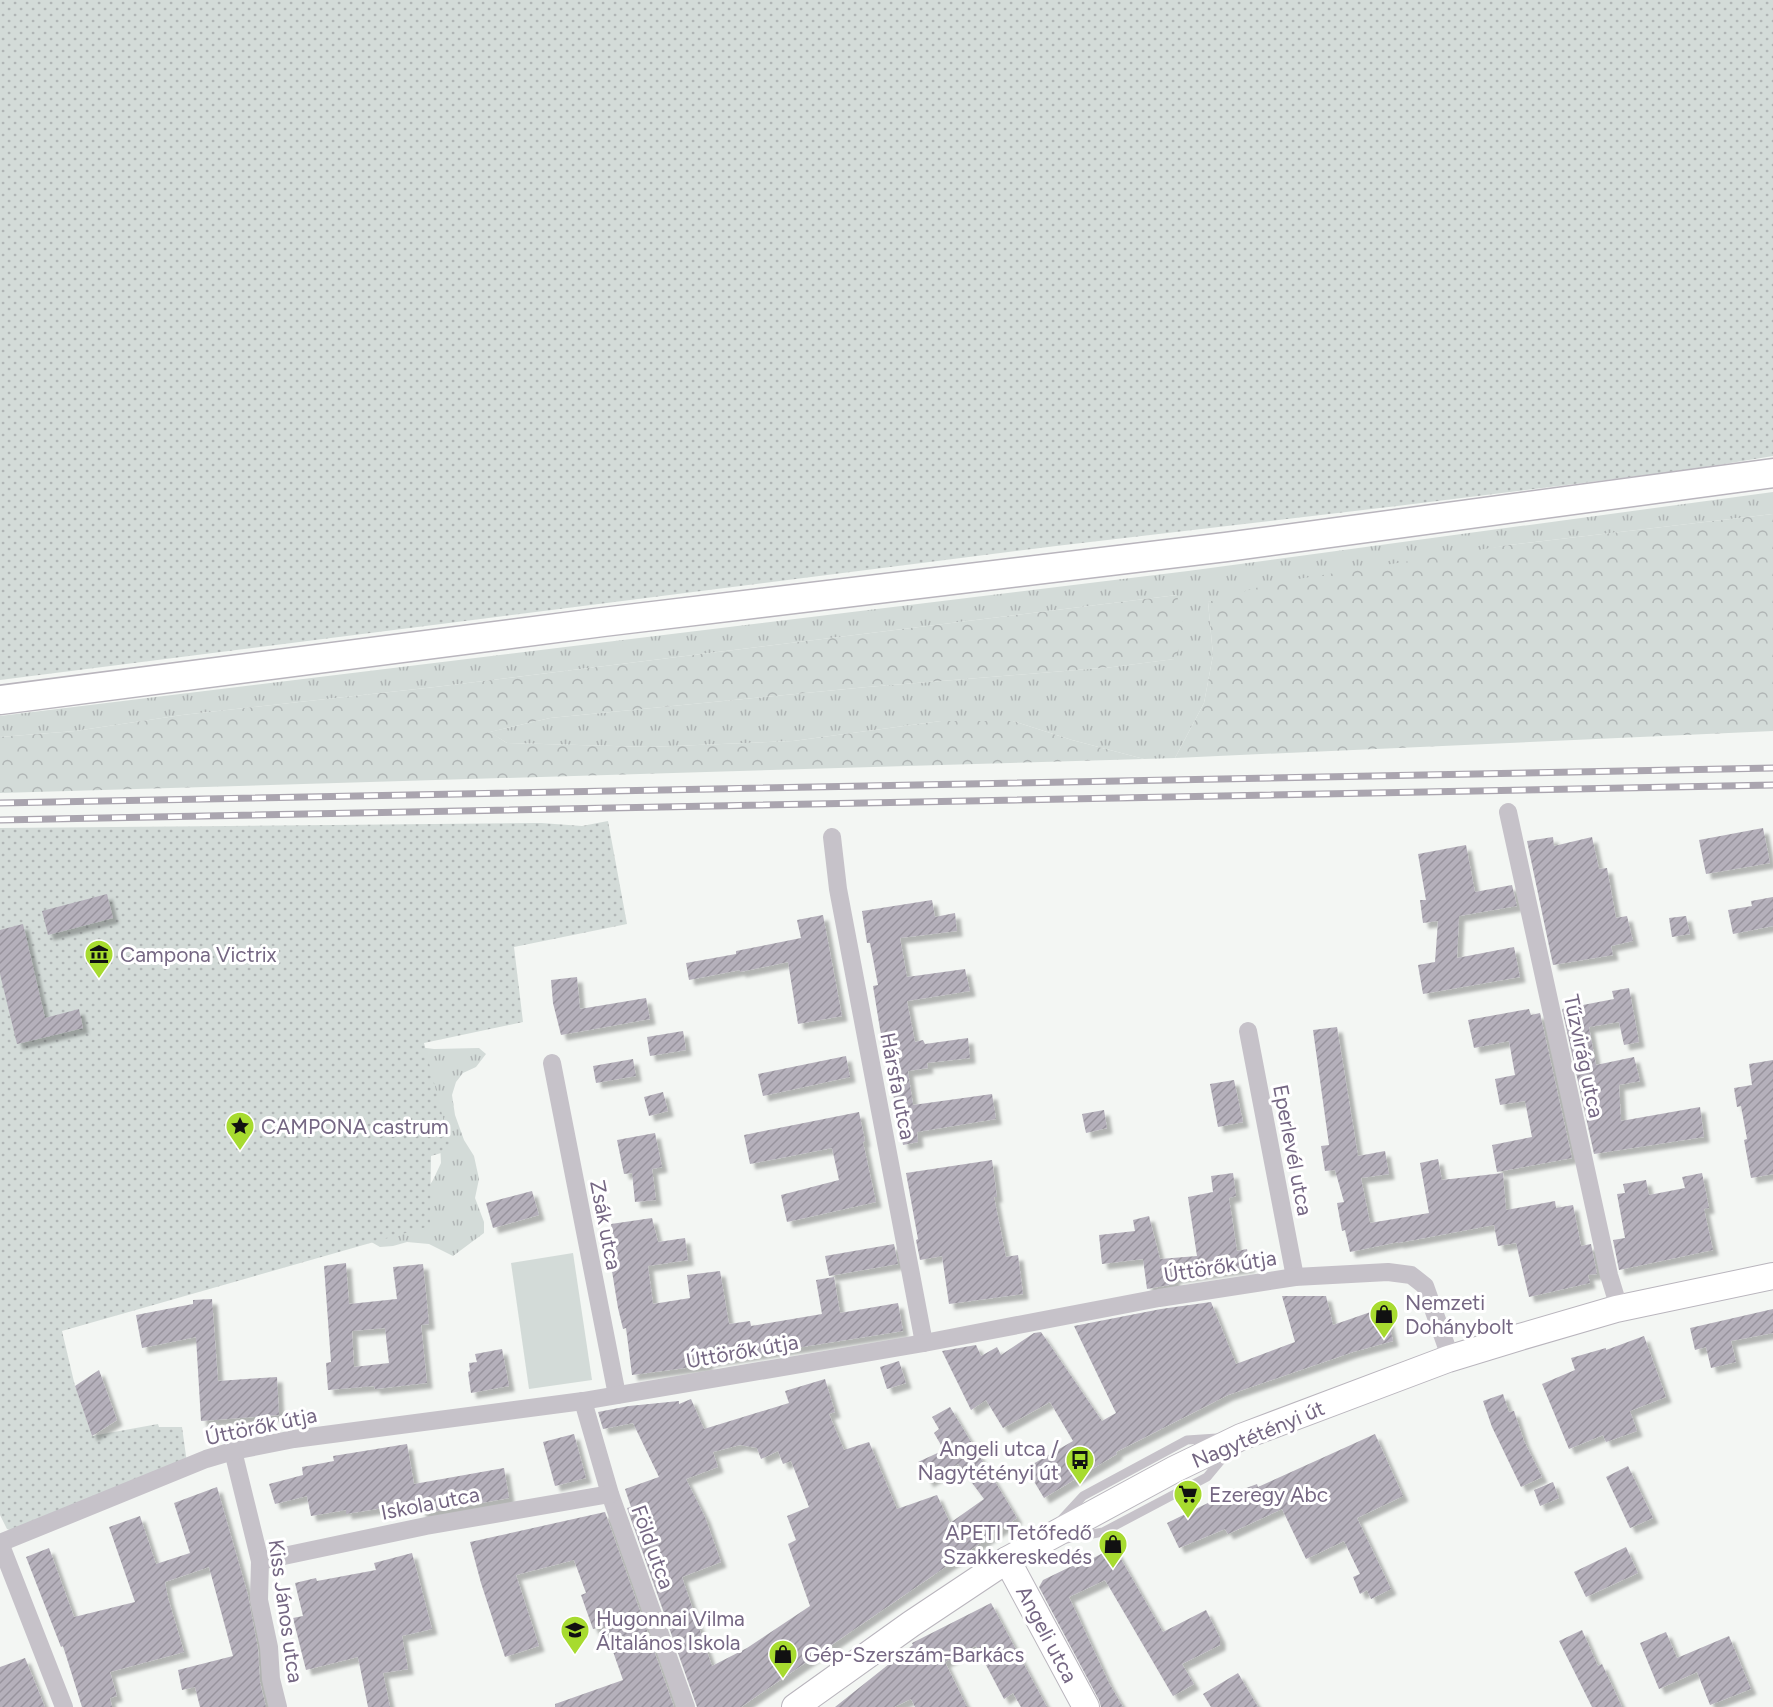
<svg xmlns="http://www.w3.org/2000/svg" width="1773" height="1707" font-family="Figtree,sans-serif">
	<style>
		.grass { fill: url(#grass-tufts) }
		.forest { fill: url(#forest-crowns) }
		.park { fill: url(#park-dots) }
		.pitch { fill: #d3dbd8 }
		.building { fill: url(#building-hatch); fill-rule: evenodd; filter: url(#shadow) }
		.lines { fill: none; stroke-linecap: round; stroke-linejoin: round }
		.secondary-casing { stroke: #b9b5bd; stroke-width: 28 }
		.primary-casing { stroke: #b9b5bd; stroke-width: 31 }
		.lane { stroke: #c6c2c9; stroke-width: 9 }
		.street { stroke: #c6c2c9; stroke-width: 18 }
		.secondary { stroke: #fff; stroke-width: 26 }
		.primary { stroke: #fff; stroke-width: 28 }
		.rail-casing { stroke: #aaa5af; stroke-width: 7 }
		.rail { stroke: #fff; stroke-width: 4.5; stroke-dasharray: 14; stroke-linecap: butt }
		.labels { text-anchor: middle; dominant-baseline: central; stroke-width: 6; stroke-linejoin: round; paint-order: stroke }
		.poi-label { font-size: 21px; fill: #756783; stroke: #fff; text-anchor: start }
		.street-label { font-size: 21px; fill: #756783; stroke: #fff }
	</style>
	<defs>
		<pattern id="grass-tufts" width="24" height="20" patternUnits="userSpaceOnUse" patternTransform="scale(1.5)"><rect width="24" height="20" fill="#d3dbd8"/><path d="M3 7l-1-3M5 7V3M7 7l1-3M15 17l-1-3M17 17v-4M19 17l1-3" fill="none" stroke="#b0b5b5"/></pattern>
		<pattern id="forest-crowns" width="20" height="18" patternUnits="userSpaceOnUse" patternTransform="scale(1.5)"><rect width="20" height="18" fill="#d3dbd8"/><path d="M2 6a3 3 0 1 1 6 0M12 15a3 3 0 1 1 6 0" fill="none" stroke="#b0b5b5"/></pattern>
		<pattern id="park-dots" width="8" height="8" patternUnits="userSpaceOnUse" patternTransform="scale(1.5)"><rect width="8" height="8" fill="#d3dbd8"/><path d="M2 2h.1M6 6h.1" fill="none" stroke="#b0b5b5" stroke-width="1.8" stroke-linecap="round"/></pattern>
		<pattern id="building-hatch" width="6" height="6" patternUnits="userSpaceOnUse" patternTransform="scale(1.5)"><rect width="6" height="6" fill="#b5b0bb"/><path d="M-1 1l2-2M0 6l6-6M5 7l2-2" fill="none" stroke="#98939d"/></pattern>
		<filter id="shadow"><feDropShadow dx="5.5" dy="5.5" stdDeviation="1.5" flood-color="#0004"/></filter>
	</defs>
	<rect width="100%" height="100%" fill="#f3f6f3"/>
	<g class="grass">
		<path d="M1773,492V514L1509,545L1208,602L1213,655L1204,703L1175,758L1144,759L1072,740L1013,721H941L793,741L649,747L507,743L489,732L550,718L867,687L1113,667L1174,659L1177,595L435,687L182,715L75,731L0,737V716L1188,571Z"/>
		<path d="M410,1046L434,1049L479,1048L486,1054L476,1067L463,1073L456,1082L452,1095L455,1115L464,1140L474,1156L479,1179L475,1198L484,1222V1233L453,1256L429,1244L407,1242L393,1246L380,1247L359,1235L424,1194L433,1180L441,1163L440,1143Z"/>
	</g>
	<g class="forest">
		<path d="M1773,514V731L1175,758L1204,703L1213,655L1208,602L1273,583L1509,545Z"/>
		<path d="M1177,595L1185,631L1175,659L1113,667L867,687L550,718L490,732L507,743L649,747L793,741L941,721H1013L1072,740L1144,759L0,793V737L75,731L182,715L435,687Z"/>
	</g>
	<g class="park">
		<path d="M0,0H1773V456L1688,470L1397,506L1056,546L0,680Z"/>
		<path d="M608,821L627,924L514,947L523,1022L424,1043L451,1150L431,1156L430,1226L62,1331L75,1386L92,1436L158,1424L159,1427H182L187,1463L12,1531L7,1529L0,1515V828L541,823L582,826Z"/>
	</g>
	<path class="pitch" d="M573,1253L592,1380L529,1389L511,1263Z"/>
	<g class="building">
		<path d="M1763,828L1770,863L1706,874L1699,840Z"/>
		<path d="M1553,837L1554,846L1592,837L1599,869L1607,868L1616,918L1627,916L1633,941L1611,946L1613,955L1553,965L1527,841Z"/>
		<path d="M1466,845L1475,892L1512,885L1517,906L1459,916L1457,958L1514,947L1520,977L1423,994L1418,965L1435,962L1438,921L1423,923L1420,900H1426L1418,854Z"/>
		<path d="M107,894L113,918L48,935L42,911Z"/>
		<path d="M1773,897V926L1733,934L1728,910L1752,906L1751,901Z"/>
		<path d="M932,900L935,917L955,913L957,931L900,938L907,977L965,969L970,991L907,1001L915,1042L923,1040L925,1044L968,1038L970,1058L927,1063L928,1068L908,1071L913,1105L992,1094L996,1119L917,1132L918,1142L903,1145L901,1134L900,1135L895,1104L880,1029L873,986L878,985L870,943H867L862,911Z"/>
		<path d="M823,915L842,1016L798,1024L788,962L740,972V970L689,980L686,963L736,954V951L801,938L797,920Z"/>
		<path d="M1686,916L1690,934L1672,937L1669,918Z"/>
		<path d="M23,924L45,1018L79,1009L83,1028L17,1044L0,974V930Z"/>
		<path d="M577,977L580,1009L646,998L650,1019L561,1035L553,1003L551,980Z"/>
		<path d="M1629,988L1639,1042L1624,1045L1619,1022L1589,1027L1596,1065L1634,1057L1640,1081L1619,1085L1621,1121L1700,1107L1704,1137L1594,1154L1562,1009L1614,999L1612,991Z"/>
		<path d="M1529,1009L1531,1015L1540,1013L1572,1158L1497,1172L1492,1145L1532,1137L1525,1101L1500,1105L1495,1079L1515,1075L1509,1041L1474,1048L1468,1020Z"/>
		<path d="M1337,1027L1358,1156L1385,1151L1389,1174L1361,1178L1370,1223L1429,1213L1420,1163L1438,1159L1442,1180L1503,1173L1506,1210L1555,1201L1556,1208L1573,1205L1581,1246L1591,1244L1597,1274L1588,1275L1590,1283L1529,1297L1516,1243L1498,1246L1494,1225L1398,1243V1242L1350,1252L1345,1230L1342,1231L1337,1203L1344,1202L1335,1170L1325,1171L1321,1146L1329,1145L1313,1030Z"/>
		<path d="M683,1031L686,1050L650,1056L647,1037Z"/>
		<path d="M846,1056L850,1077L763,1096L758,1074Z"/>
		<path d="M633,1059L636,1076L596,1083L593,1066Z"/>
		<path d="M1773,1060V1174L1751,1178L1744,1140L1747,1139L1741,1106L1737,1107L1734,1088L1752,1085L1749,1064Z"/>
		<path d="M1234,1080L1243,1122L1218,1127L1210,1084Z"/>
		<path d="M663,1092L668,1111L649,1116L644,1097Z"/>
		<path d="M1104,1110L1107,1128L1086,1133L1082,1114Z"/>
		<path d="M859,1112L865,1141L863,1142L876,1202L787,1222L781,1195L839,1180L832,1148L750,1164L744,1135Z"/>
		<path d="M655,1133L662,1167L652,1169L656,1200L635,1202L632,1173L624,1174L617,1140Z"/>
		<path d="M992,1160L997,1197H994L1006,1257L1018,1255L1023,1294L949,1304L942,1256L920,1260L916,1240L918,1239L906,1173Z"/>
		<path d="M1233,1173L1236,1196L1229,1198L1237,1251L1247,1249L1250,1267L1174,1278L1175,1284L1147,1289L1143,1259L1102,1264L1099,1235L1135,1231L1133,1220L1149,1216L1160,1259L1197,1256L1188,1197L1213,1192L1211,1176Z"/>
		<path d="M1702,1173L1709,1208L1704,1209L1713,1250L1619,1270L1613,1240L1625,1238L1617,1194L1625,1193L1623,1184L1646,1180L1649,1195L1685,1188L1682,1177Z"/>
		<path d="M532,1191L539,1215L493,1228L486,1203Z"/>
		<path d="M652,1218L658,1242L685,1238L688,1260L648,1266L653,1304L690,1298L687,1275L720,1271L729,1324L750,1321L751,1326L822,1314L816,1280L834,1277L840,1313L898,1303L903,1331L707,1362L708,1365L632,1375L626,1328L623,1329L618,1308L609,1253L615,1252L611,1224Z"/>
		<path d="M894,1244L898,1264L829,1276L825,1256Z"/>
		<path d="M346,1263L349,1304L397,1299L393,1267L423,1264L429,1324L421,1325L427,1383L375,1389L374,1386L328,1390L326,1363L331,1362L324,1266ZM385,1328L389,1363L354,1367L352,1331Z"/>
		<path d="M1282,1296H1326L1333,1325L1385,1307L1393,1341L1353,1352L1228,1395L1116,1452L1117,1454L1044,1498L1026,1468L1073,1441L1050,1402L1003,1428L986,1400L971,1410L942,1351L976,1345L981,1356L997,1347L1001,1355L1034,1333L1041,1332L1102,1421L1116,1413L1074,1326L1161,1309L1211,1302L1236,1364L1295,1342Z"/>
		<path d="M212,1299L218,1381L277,1377L279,1415L201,1421L196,1337L142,1348L136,1315L193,1304V1300Z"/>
		<path d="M1773,1309V1333L1731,1341L1736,1362L1711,1368L1706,1347L1695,1350L1690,1328Z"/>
		<path d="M1644,1336L1666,1397L1630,1411L1637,1431L1606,1442L1603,1435L1569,1449L1542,1384L1575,1370L1571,1358L1606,1348V1350Z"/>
		<path d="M502,1349L509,1386L471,1393L468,1372L470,1371L469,1363L477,1362L475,1354Z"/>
		<path d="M899,1361L906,1383L887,1389L880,1367Z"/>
		<path d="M99,1370L117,1420L92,1436L75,1386Z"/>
		<path d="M825,1379L835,1412L829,1414L844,1450L869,1442L897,1509L937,1495L950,1523L984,1499L958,1464L928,1482L918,1462L944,1450L934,1433L939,1429L932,1417L950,1407L1017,1518L741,1707H697L627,1508L631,1507L625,1489L659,1477L633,1423L603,1429L598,1412L629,1406L679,1401V1404L691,1399L704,1429L789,1403L785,1391ZM740,1445L757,1448L761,1459L778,1451L783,1464L791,1461L809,1507L787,1516L796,1540L788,1544L810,1606L747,1648L712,1666L682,1577L721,1562L705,1517L686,1479L718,1467L713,1452Z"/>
		<path d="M1503,1394L1509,1412L1514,1411L1524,1441L1542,1477L1521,1487L1492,1427L1483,1401Z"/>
		<path d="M574,1434L586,1478L555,1486L543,1442Z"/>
		<path d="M1375,1434L1403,1496L1357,1518L1391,1589L1371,1599L1367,1590L1360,1594L1353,1577L1360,1574L1344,1541L1306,1559L1282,1509L1228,1534L1225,1529L1179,1548L1167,1523L1212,1501L1257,1484L1258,1487Z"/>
		<path d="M407,1444L414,1484L504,1468L509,1498L421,1514L419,1502L346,1514V1510L311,1516L307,1496L275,1504L269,1484L303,1475L302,1467L334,1461L333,1456Z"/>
		<path d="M1628,1466L1653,1518L1630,1528L1606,1477Z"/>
		<path d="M1553,1482L1559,1498L1540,1506L1534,1490Z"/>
		<path d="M217,1487L248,1595L258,1649L260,1682L266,1707H200L195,1687L182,1690L178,1670L233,1656L209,1567L165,1582L168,1598L184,1652L110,1672L117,1696L110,1698L112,1707H82L63,1646L61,1647L26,1557L49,1548L74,1617L135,1602L109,1527L140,1516L156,1564L190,1553L174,1503Z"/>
		<path d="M605,1512L674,1707H555V1704L623,1680L604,1626L593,1629L581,1595L586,1593L574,1560L516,1575L539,1646L505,1657L481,1583L470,1542Z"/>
		<path d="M1114,1547L1163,1632L1206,1610L1220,1638V1645L1182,1664L1194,1684L1173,1696L1105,1580L1069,1597L1109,1683L1123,1707H1101L1099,1700L1039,1587L1043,1580L1074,1565L1075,1568Z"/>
		<path d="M1626,1547L1638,1573L1586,1597L1574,1572Z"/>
		<path d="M412,1553L432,1629L402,1636L408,1669L383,1673L390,1707H368L358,1657L306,1670L293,1618L303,1616L295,1583L316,1578L317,1581L376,1570L374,1563Z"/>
		<path d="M991,1603L1047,1707H1021L1013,1693L1004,1699L976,1646L945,1662L967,1707H915L911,1699L894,1707H835L913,1645L912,1643Z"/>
		<path d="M1582,1630L1598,1666L1602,1664L1622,1707H1592L1559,1641Z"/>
		<path d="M1666,1632L1677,1658L1729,1636L1751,1689L1710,1705L1697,1672L1659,1689L1640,1643Z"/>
		<path d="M25,1658L45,1707H0V1667Z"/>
		<path d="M1238,1673L1258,1707H1211L1203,1694Z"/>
	</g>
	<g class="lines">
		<g class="secondary-casing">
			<g id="secondary">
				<path d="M1007,1560L1086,1707"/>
				<path d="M795,1707L911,1624L1007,1560L1175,1469L1241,1437L1448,1359L1520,1337L1616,1309L1773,1276"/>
			</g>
		</g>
		<g class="primary-casing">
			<path id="primary" d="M0,700L603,622L1226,547L1773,473"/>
		</g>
		<g class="lane">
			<path d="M1059,1522L1083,1496L1187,1440L1217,1438"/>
			<path d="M1066,1539L1103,1532L1207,1477L1227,1453"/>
		</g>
		<g class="street">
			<path d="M1508,812L1609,1275L1616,1298V1309"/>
			<path d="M832,837L838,889L924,1343"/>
			<path d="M1248,1031L1295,1277"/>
			<path d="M552,1063L617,1395"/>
			<path d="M583,1401L610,1494L686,1707"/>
			<path d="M233,1451L260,1561L259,1600L269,1647L271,1679L278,1707"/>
			<path d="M0,1543L206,1459L233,1451L294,1439L583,1401L924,1343L1159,1298L1295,1277L1388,1272L1411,1275L1425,1286L1447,1348L1448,1359"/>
			<path d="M0,1543L64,1707"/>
			<path d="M260,1561L426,1526L610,1494"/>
		</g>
		<use href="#secondary" class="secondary"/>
		<use href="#primary" class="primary"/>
		<g class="rail-casing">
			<g id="rail">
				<path d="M0,803L1773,768"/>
				<path d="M0,820L1773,785"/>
			</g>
		</g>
		<use href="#rail" class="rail"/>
	</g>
	<defs>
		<g id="museum-pin" transform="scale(1.5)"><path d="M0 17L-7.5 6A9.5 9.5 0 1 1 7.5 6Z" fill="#a7db2f" stroke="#fff"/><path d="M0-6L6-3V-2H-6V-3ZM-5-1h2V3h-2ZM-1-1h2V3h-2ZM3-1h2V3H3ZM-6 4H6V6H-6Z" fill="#111"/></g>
		<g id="sight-pin" transform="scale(1.5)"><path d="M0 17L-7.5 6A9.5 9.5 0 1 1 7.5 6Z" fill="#a7db2f" stroke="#fff"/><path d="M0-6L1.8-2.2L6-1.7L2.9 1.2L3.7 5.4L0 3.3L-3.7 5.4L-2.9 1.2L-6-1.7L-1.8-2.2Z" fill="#111"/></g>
		<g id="shop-pin" transform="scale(1.5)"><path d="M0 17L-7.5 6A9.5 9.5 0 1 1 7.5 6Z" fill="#a7db2f" stroke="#fff"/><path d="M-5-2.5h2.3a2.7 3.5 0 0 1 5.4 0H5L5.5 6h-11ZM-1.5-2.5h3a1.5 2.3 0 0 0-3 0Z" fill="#111"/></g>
		<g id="bus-pin" transform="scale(1.5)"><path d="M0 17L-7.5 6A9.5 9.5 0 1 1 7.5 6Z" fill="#a7db2f" stroke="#fff"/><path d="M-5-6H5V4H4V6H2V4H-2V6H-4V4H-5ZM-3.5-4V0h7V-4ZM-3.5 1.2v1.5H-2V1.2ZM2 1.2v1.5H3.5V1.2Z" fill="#111"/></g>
		<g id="supermarket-pin" transform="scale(1.5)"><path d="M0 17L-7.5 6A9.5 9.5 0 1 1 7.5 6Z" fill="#a7db2f" stroke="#fff"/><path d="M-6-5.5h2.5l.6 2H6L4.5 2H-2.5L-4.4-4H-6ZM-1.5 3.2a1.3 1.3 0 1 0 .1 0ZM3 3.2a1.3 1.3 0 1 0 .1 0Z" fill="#111"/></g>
		<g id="school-pin" transform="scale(1.5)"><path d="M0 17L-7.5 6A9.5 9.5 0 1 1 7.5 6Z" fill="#a7db2f" stroke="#fff"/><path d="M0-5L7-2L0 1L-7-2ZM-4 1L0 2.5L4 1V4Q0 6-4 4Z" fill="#111"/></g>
	</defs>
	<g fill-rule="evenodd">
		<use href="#museum-pin" x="99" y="954"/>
		<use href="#sight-pin" x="240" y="1126"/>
		<use href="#shop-pin" x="1384" y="1314"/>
		<use href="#bus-pin" x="1080" y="1460"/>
		<use href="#supermarket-pin" x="1188" y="1494"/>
		<use href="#shop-pin" x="1113" y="1544"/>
		<use href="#school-pin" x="575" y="1630"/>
		<use href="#shop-pin" x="783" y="1654"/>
	</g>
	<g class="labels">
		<g class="poi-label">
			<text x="120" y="954">Campona Victrix</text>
			<text x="261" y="1126">CAMPONA castrum</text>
			<text x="1405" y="1302">Nemzeti<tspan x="1405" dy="24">Dohánybolt</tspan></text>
			<text x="1059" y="1448" text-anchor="end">Angeli utca /<tspan x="1059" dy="24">Nagytétényi út</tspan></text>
			<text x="1209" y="1494">Ezeregy Abc</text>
			<text x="1092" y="1532" text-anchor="end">APETI Tetőfedő<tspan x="1092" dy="24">Szakkereskedés</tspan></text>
			<text x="596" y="1618">Hugonnai Vilma<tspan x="596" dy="24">Általános Iskola</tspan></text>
			<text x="804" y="1654">Gép-Szerszám-Barkács</text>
		</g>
		<g class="street-label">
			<text transform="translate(1584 1056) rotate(78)">Tűzvirág utca</text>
			<text transform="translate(898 1086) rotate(79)">Hársfa utca</text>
			<text transform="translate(1293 1150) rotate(79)">Eperlevél utca</text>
			<text transform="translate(606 1225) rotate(79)">Zsák utca</text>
			<text transform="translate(1220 1266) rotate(-9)">Úttörők útja</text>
			<text transform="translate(742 1351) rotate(-10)">Úttörők útja</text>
			<text transform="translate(261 1426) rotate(-12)">Úttörők útja</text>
			<text transform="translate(1258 1434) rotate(-23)">Nagytétényi út</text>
			<text transform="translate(430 1503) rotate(-11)">Iskola utca</text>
			<text transform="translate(653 1547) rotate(70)">Föld utca</text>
			<text transform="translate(286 1611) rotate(82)">Kiss János utca</text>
			<text transform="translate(1047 1634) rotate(62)">Angeli utca</text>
		</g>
	</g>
</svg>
